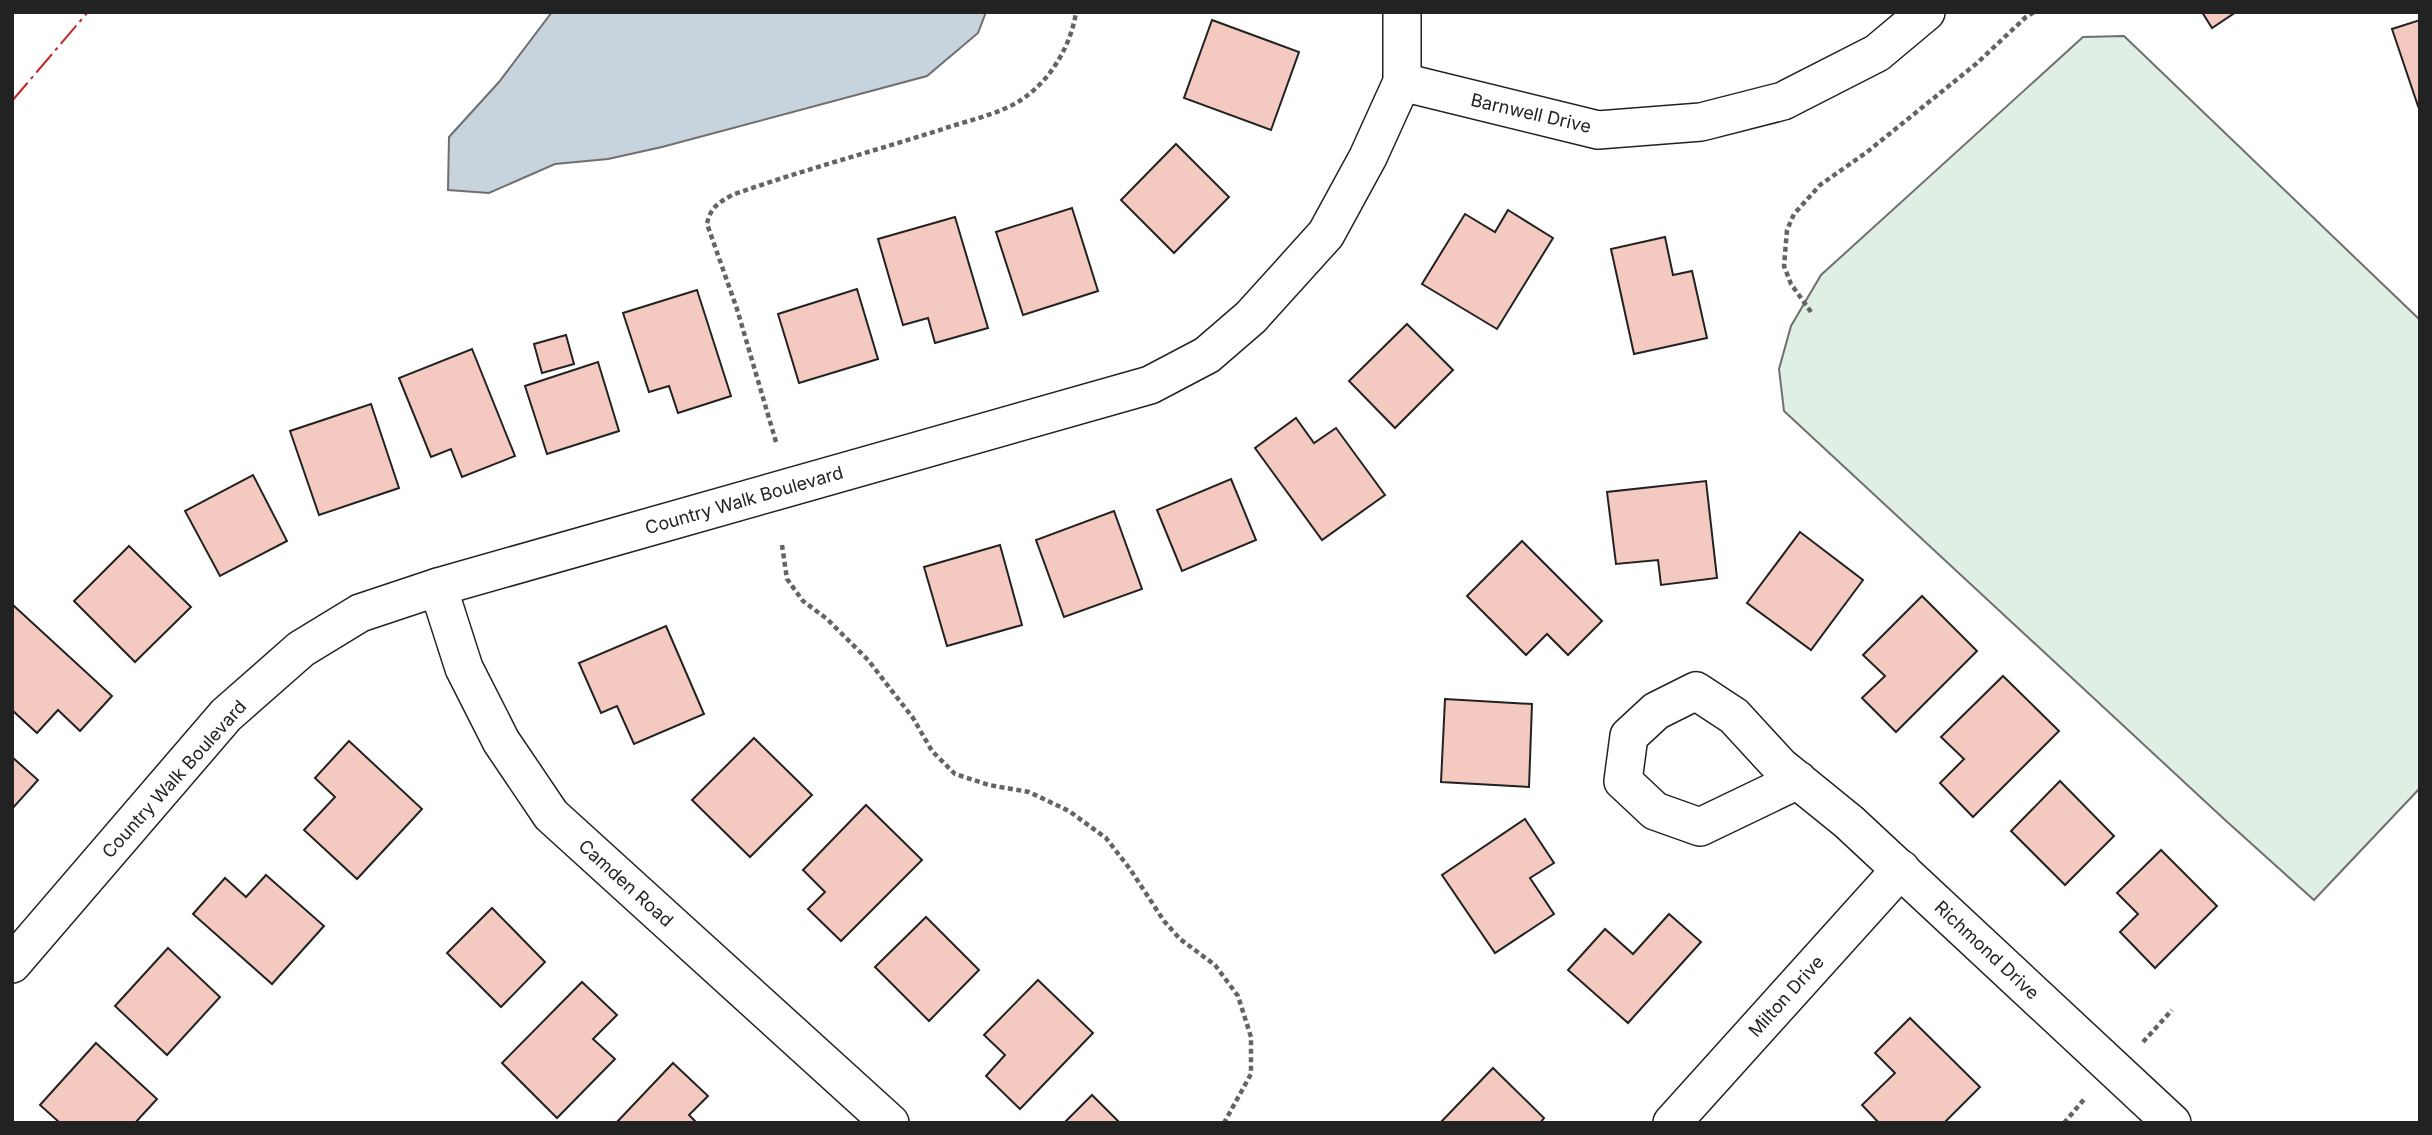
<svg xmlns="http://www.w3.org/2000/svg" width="2432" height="1135" font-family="Inter,sans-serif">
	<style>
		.green { fill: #e0efe3; stroke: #6f6f6f; stroke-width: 2 }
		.water { fill: #c7d3dd; stroke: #6f6f6f; stroke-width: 2 }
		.building { fill: #f3c9c0; stroke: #222; stroke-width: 2 }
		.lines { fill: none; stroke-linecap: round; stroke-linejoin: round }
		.minor-casing { stroke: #222; stroke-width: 40 }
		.path { stroke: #646464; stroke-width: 4.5; stroke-dasharray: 5 3.5; stroke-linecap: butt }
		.minor { stroke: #fff; stroke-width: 37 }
		.power { stroke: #c62828; stroke-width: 2; stroke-dasharray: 24 5 3.5 5; stroke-linecap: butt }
		.labels { text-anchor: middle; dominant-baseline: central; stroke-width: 5; stroke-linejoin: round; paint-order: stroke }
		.street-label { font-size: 18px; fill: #222; stroke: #fff }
	</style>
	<rect width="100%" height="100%" fill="#fff"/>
	<path class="green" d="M2124,36L2420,320V788L2314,900L2224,819L1784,411L1779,369L1791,326L1821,275L2083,37Z"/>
	<path class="water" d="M552,12H986L978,33L927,76L662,147L608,159L555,164L489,193L448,190L449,137L499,82Z"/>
	<g class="building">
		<path d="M2202,12H2236L2212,28Z"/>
		<path d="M1212,20L1299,52L1271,130L1184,98Z"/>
		<path d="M2420,20V105L2418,106L2392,29Z"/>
		<path d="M1176,144L1229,197L1174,253L1121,200Z"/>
		<path d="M1072,208L1098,291L1023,315L996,232Z"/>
		<path d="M1508,210L1553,238L1497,329L1422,284L1465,214L1495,232Z"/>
		<path d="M955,217L988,328L935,343L928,318L903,325L878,239Z"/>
		<path d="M1665,237L1673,275L1692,271L1707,338L1634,354L1611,249Z"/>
		<path d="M857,289L878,359L799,383L778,314Z"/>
		<path d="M697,290L731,396L678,413L669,386L649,392L623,313Z"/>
		<path d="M1407,324L1453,370L1395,428L1349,381Z"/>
		<path d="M566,335L574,364L542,373L534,344Z"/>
		<path d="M472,349L515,456L462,477L451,449L431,457L399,378Z"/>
		<path d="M598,362L619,431L547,454L525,386Z"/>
		<path d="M371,404L399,488L319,515L290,431Z"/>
		<path d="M1296,418L1314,443L1336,428L1385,495L1322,540L1255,448Z"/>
		<path d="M253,475L287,541L220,576L185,511Z"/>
		<path d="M1231,479L1256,540L1182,571L1157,510Z"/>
		<path d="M1706,481L1717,578L1661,585L1658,560L1616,564L1607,492Z"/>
		<path d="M1114,511L1142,589L1064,617L1036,540Z"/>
		<path d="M1800,532L1863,580L1811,650L1747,603Z"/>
		<path d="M1522,541L1602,621L1568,655L1547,634L1526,655L1467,596Z"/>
		<path d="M1000,545L1022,625L947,646L924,567Z"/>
		<path d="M129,546L191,607L135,662L74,601Z"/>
		<path d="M1922,596L1977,651L1896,732L1862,698L1885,676L1863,655Z"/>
		<path d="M13,605L112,696L80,731L58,710L37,733L12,710Z"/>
		<path d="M666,626L704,714L634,744L617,706L601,713L579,663Z"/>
		<path d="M2003,676L2059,731L1973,817L1940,783L1964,759L1941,737Z"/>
		<path d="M1445,699L1532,704L1529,787L1441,782Z"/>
		<path d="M754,738L812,795L750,857L692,800Z"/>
		<path d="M349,741L422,809L357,879L304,830L335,797L315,778Z"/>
		<path d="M12,757L38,780L12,809Z"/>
		<path d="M2060,781L2114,836L2065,885L2011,831Z"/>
		<path d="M866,805L922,860L841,941L808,909L825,892L803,870Z"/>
		<path d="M1525,819L1554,863L1530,878L1554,914L1495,953L1442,875Z"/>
		<path d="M2161,850L2217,906L2155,968L2120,932L2138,914L2117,893Z"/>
		<path d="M266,875L324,926L272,984L193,914L225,878L246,897Z"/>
		<path d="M492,908L545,962L501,1007L447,953Z"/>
		<path d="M1669,914L1701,942L1628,1023L1568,970L1605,929L1633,954Z"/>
		<path d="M926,917L979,970L929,1021L875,967Z"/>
		<path d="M168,948L220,997L167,1055L115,1006Z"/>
		<path d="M1038,980L1093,1033L1020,1109L986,1076L1005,1055L984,1035Z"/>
		<path d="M582,982L617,1015L593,1039L615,1059L557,1118L502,1063Z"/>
		<path d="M1910,1018L1980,1087L1944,1123H1879L1862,1105L1895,1073L1875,1053Z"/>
		<path d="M96,1043L157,1099L135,1123H60L40,1105Z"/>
		<path d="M673,1063L708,1096L689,1115L697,1123H616Z"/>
		<path d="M1493,1068L1544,1118L1540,1123H1440Z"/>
		<path d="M1092,1095L1120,1123H1064Z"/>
	</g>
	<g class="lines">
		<g class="minor-casing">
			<g id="minor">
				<path d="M1402,82L1598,130L1701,122L1783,101L1877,53L1926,12"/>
				<path d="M438,587L464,668L501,741L551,815L890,1123"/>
				<path d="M1798,780L1700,827L1655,811L1623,781L1629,736L1656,711L1696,691L1734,716L1780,766L1849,822L2172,1123"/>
				<path d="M12,964L226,715L301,649L360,613L438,587L1150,385L1207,355L1251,317L1326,234L1368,157L1402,82V12"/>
				<path d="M1672,1123L1901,869"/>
			</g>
		</g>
		<g class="path">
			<path d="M1811,312L1791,284L1784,266L1787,230L1794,214L1820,185L1867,152L1976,64L2026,17L2034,12"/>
			<path d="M776,442L737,309L707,224C710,208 718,203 732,195C802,170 875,151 946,128C970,120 999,114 1021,100C1050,81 1071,46 1076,12"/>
			<path d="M782,545L787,579L803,601L827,619L868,660L913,718L932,751L955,774L989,785L1029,792L1069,811L1106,838L1130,869L1164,921L1180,939L1215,965L1238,996L1251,1037V1074L1224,1123"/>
			<path d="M2143,1042L2172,1010"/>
			<path d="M2064,1123L2086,1097"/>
		</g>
		<use href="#minor" class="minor"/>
		<path class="power" d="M12,101L88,12"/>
	</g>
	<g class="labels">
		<g class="street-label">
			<text transform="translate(1531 113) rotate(13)">Barnwell Drive</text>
			<text transform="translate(744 500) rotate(-16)">Country Walk Boulevard</text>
			<text transform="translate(174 779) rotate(-48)">Country Walk Boulevard</text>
			<text transform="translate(626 883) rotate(42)">Camden Road</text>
			<text transform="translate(1987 950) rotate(43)">Richmond Drive</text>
			<text transform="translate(1786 996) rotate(-48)">Milton Drive</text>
		</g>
	</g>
	<rect width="2432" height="1135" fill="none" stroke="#222222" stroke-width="28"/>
</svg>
